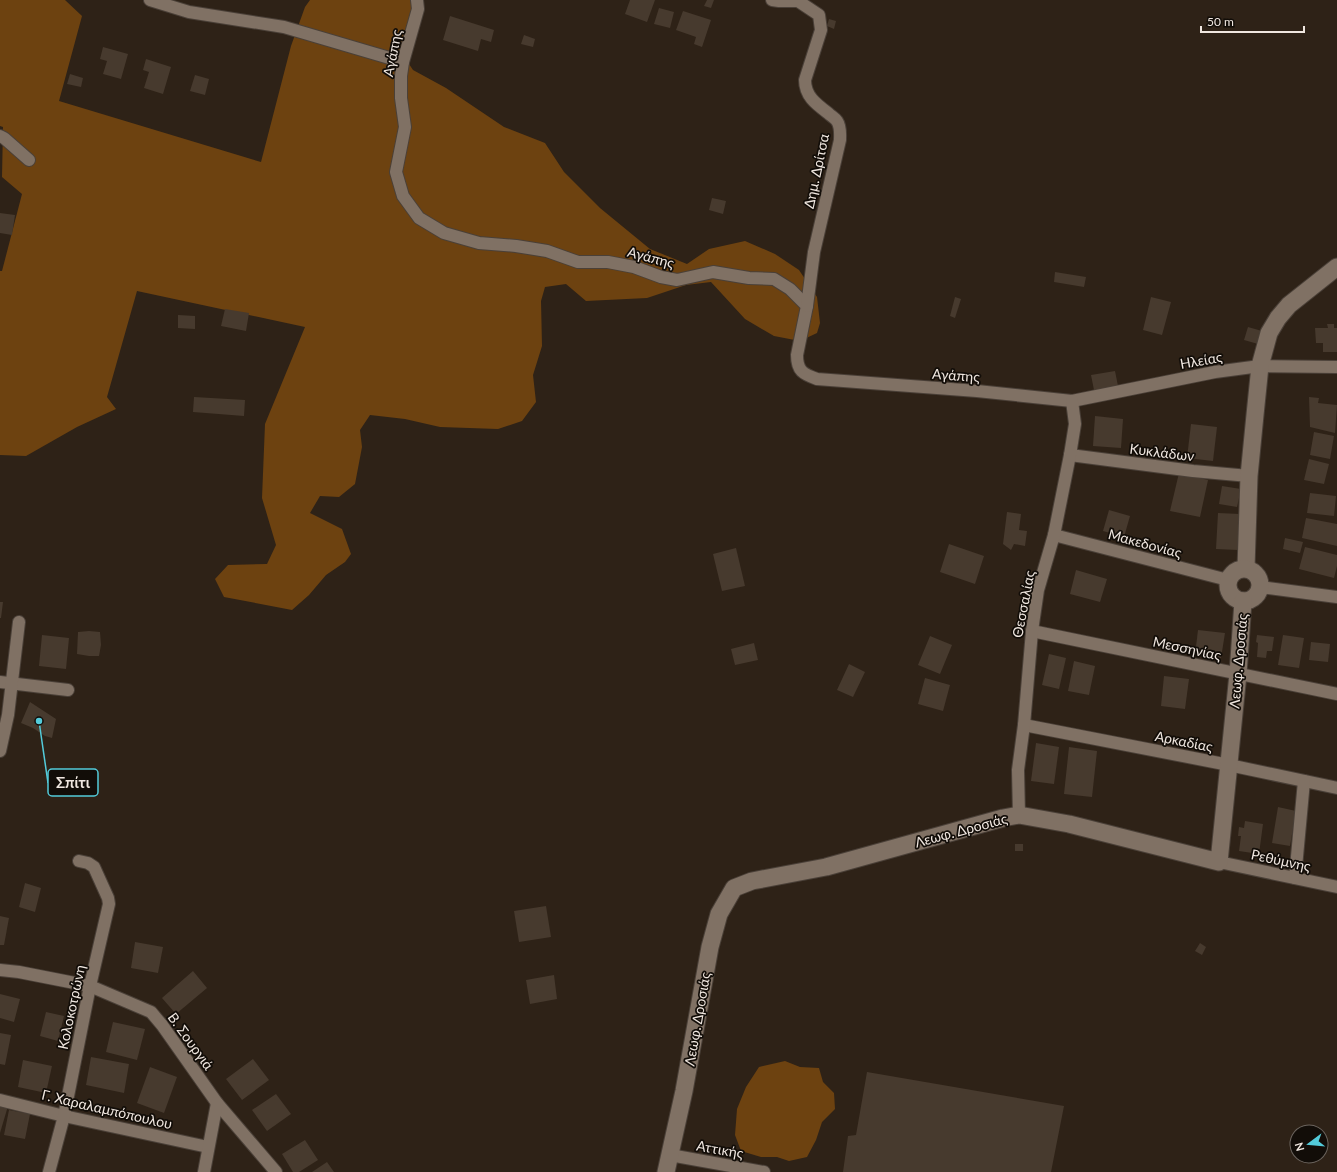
<svg xmlns="http://www.w3.org/2000/svg" width="1337" height="1172" font-family="Lato,sans-serif">
	<style>
		.green { fill: #6d4210 }
		.building { fill: #473a2e }
		.lines { fill: none; stroke-linecap: round; stroke-linejoin: round }
		.street-casing { stroke: #4a4038; stroke-width: 14 }
		.secondary-casing { stroke: #4a4038; stroke-width: 19 }
		.street { stroke: #807164; stroke-width: 12 }
		.secondary { stroke: #807164; stroke-width: 17 }
		.labels { text-anchor: middle; dominant-baseline: central; stroke-width: 3.5; stroke-linejoin: round; paint-order: stroke }
		.street-label { font-size: 14px; fill: #f0e7e0; stroke: #120d08 }
		.leader { fill: none; stroke: #53cbda; stroke-width: 1.5 }
		.callout-dot { fill: #53cbda; stroke: #120d08; stroke-width: 1.5 }
		.callout { fill: #120d08; stroke: #53cbda; stroke-width: 1.5 }
		.callout-label { font-size: 15px; text-anchor: middle; font-weight: bold; fill: #f0e7e0 }
	</style>
	<rect width="100%" height="100%" fill="#2e2217"/>
	<g class="green">
		<path d="M0,0H65L82,16L59,101L261,162L291,46L305,7L310,0H414V8L401,52L413,70L446,88L504,127L545,143L564,172L600,208L650,249L687,264L709,249L745,241L775,254L799,270L817,297L820,323L817,333L800,341L774,336L745,319L711,282L686,285L647,298L586,301L566,284L545,287L541,301L542,346L533,375L536,402L522,421L498,429L440,427L405,419L370,415L360,430L362,447L355,484L339,497L320,496L310,513L342,529L351,554L345,562L326,575L309,595L292,610L224,597L215,579L228,565L267,564L276,545L262,498L265,424L305,327L137,291L107,397L116,409L77,427L26,456L0,455V271H2L22,194L2,177L3,127L0,126Z"/>
		<path d="M785,1061L800,1067L819,1068L823,1082L834,1093L835,1109L822,1122L816,1140L807,1157L789,1161L777,1157H761L741,1151L735,1135L737,1109L746,1087L759,1067Z"/>
	</g>
	<g class="building">
		<path d="M630,0H655L647,22L625,14Z"/>
		<path d="M707,0H714L711,8L704,6Z"/>
		<path d="M659,8L674,12L670,28L654,24Z"/>
		<path d="M683,11L711,20L702,47L694,44L696,37L676,30Z"/>
		<path d="M450,16L494,30L491,42L481,39L478,51L443,40Z"/>
		<path d="M829,19L836,21L834,29L827,26Z"/>
		<path d="M524,35L535,39L533,47L521,44Z"/>
		<path d="M103,47L128,54L121,79L103,74L107,61L100,59Z"/>
		<path d="M146,59L171,67L163,94L144,88L149,72L143,70Z"/>
		<path d="M70,74L83,78L81,87L67,84Z"/>
		<path d="M195,75L209,79L205,95L190,91Z"/>
		<path d="M712,198L726,201L723,214L709,210Z"/>
		<path d="M0,213L15,215L12,235L0,233Z"/>
		<path d="M1055,272L1086,277L1084,287L1054,282Z"/>
		<path d="M955,297L961,299L955,318L950,316Z"/>
		<path d="M1151,297L1171,302L1162,335L1143,330Z"/>
		<path d="M225,309L249,313L246,331L221,326Z"/>
		<path d="M178,315L195,316V329L178,328Z"/>
		<path d="M1327,324H1334V328H1337V352H1323V343H1316L1315,328H1328Z"/>
		<path d="M1248,327L1262,331L1258,344L1244,340Z"/>
		<path d="M1115,371L1118,386L1094,390L1091,375Z"/>
		<path d="M194,397L245,400L244,416L193,412Z"/>
		<path d="M1309,397L1319,398L1318,403L1337,405L1335,433L1310,427Z"/>
		<path d="M1095,416L1123,419L1121,448L1093,446Z"/>
		<path d="M1191,424L1217,427L1213,461L1187,458Z"/>
		<path d="M1314,432L1334,436L1330,459L1310,455Z"/>
		<path d="M1309,459L1329,464L1324,484L1304,480Z"/>
		<path d="M1179,473L1208,480L1200,517L1170,511Z"/>
		<path d="M1222,486L1241,489L1237,507L1219,504Z"/>
		<path d="M1310,493L1336,496L1334,516L1307,513Z"/>
		<path d="M1109,510L1130,516L1124,537L1103,531Z"/>
		<path d="M1007,512L1021,514L1019,530L1027,531L1025,546L1014,544L1011,550L1003,544Z"/>
		<path d="M1218,513L1240,514L1238,550L1216,549Z"/>
		<path d="M1306,518L1337,524V546L1302,538Z"/>
		<path d="M1285,538L1303,542L1300,553L1283,549Z"/>
		<path d="M949,544L984,556L975,584L940,572Z"/>
		<path d="M1305,547L1337,555V566L1334,578L1299,569Z"/>
		<path d="M736,548L745,586L722,591L713,554Z"/>
		<path d="M1076,570L1107,579L1100,602L1070,594Z"/>
		<path d="M0,602H3L1,618H0Z"/>
		<path d="M1198,630L1225,633L1221,658L1195,655Z"/>
		<path d="M89,631L100,632L101,645L99,656H89L77,654L78,632Z"/>
		<path d="M42,635L69,638L66,669L39,666Z"/>
		<path d="M1257,635L1274,637L1272,651H1267L1266,658L1257,657L1258,643L1256,642Z"/>
		<path d="M1283,635L1304,638L1299,668L1278,665Z"/>
		<path d="M930,636L952,645L940,674L918,665Z"/>
		<path d="M1311,642L1330,644L1328,662L1309,660Z"/>
		<path d="M754,643L758,660L735,665L731,649Z"/>
		<path d="M1049,654L1066,658L1059,689L1042,685Z"/>
		<path d="M1074,661L1095,666L1089,695L1068,691Z"/>
		<path d="M849,664L865,672L853,697L837,690Z"/>
		<path d="M1164,676L1189,679L1185,709L1161,706Z"/>
		<path d="M925,678L950,685L943,711L918,704Z"/>
		<path d="M30,702L56,719L52,738L45,736L33,728L21,723Z"/>
		<path d="M1036,743L1059,747L1054,784L1031,781Z"/>
		<path d="M1069,747L1097,751L1092,797L1064,794Z"/>
		<path d="M1278,807L1296,811L1290,846L1272,843Z"/>
		<path d="M1245,821L1263,824L1259,854L1239,851L1241,836H1238L1239,827L1244,828Z"/>
		<rect x="1015" y="844" width="8" height="7"/>
		<path d="M25,883L41,888L35,912L19,907Z"/>
		<path d="M546,906L551,937L519,942L514,911Z"/>
		<path d="M0,916L9,918L4,945H0Z"/>
		<path d="M135,942L163,947L158,973L131,968Z"/>
		<path d="M1200,943L1206,947L1202,955L1195,951Z"/>
		<path d="M193,971L207,988L176,1014L162,998Z"/>
		<path d="M554,975L557,999L530,1004L526,980Z"/>
		<path d="M0,994L20,999L14,1022L0,1018Z"/>
		<path d="M46,1012L64,1016L58,1041L40,1036Z"/>
		<path d="M113,1022L145,1029L137,1060L106,1052Z"/>
		<path d="M0,1033L11,1035L5,1065L0,1064Z"/>
		<path d="M91,1057L129,1064L124,1093L86,1085Z"/>
		<path d="M253,1059L269,1080L242,1100L226,1079Z"/>
		<path d="M23,1060L52,1066L46,1093L18,1087Z"/>
		<path d="M150,1067L177,1077L164,1113L137,1103Z"/>
		<path d="M867,1072L1064,1106L1051,1172H843L848,1136L856,1135Z"/>
		<path d="M276,1094L291,1114L267,1131L252,1110Z"/>
		<path d="M8,1106L0,1133V1107Z"/>
		<path d="M9,1110L30,1114L25,1139L4,1135Z"/>
		<path d="M305,1140L318,1160L299,1172H293L282,1154Z"/>
		<path d="M327,1162L334,1172H312Z"/>
	</g>
	<g class="lines">
		<g class="street-casing">
			<g id="street">
				<path d="M150,0L189,12L284,27L403,62"/>
				<path d="M417,0L418,9L403,62L401,76V98L405,127L396,172L403,196L419,218L444,233L479,243L516,246L547,251L578,262H608L634,267L661,277L677,280L713,272L749,278L774,279L790,289L807,306L797,355C797,371 803,374 817,379L977,391L1072,401L1215,372L1260,366L1337,367"/>
				<path d="M772,0L779,1H798L819,15L821,30L805,80C805,96 816,104 828,113C831,116 835,118 837,121C841,127 840,134 840,140L814,252L807,306"/>
				<path d="M0,136L4,138L29,160"/>
				<path d="M1070,455L1193,471L1249,476"/>
				<path d="M1054,535L1228,580"/>
				<path d="M1260,587L1337,597"/>
				<path d="M1032,631L1337,694"/>
				<path d="M0,682L68,690"/>
				<path d="M1024,725L1229,765L1337,788"/>
				<path d="M0,751L8,715L19,622"/>
				<path d="M1019,815L1018,770L1024,725L1032,631L1038,590L1054,535L1070,455L1075,424L1072,401"/>
				<path d="M1219,862L1337,887"/>
				<path d="M1295,878L1304,781"/>
				<path d="M0,970L19,972L90,986L151,1012L162,1025L217,1103L276,1172"/>
				<path d="M0,1100L64,1116L208,1147"/>
				<path d="M670,1155L764,1172"/>
				<path d="M49,1172L64,1116L90,986L109,904L108,898L94,867L88,863L79,861"/>
				<path d="M204,1172L217,1103"/>
			</g>
		</g>
		<g class="secondary-casing">
			<g id="secondary">
				<path d="M1246,568L1249,476L1255,415L1260,366L1269,333L1278,318L1289,305L1337,267"/>
				<circle cx="1244" cy="585" r="16"/>
				<path d="M666,1172L684,1091L710,947L719,914L734,888L752,881L826,867L1003,818L1019,815L1069,824L1219,862L1238,674L1243,601"/>
			</g>
		</g>
		<use href="#street" class="street"/>
		<use href="#secondary" class="secondary"/>
	</g>
	<g class="labels">
		<g class="street-label">
			<text transform="translate(392 53) rotate(-79)">Αγάπης</text>
			<text transform="translate(816 171) rotate(-78)">Δημ. Δρίτσα</text>
			<text transform="translate(651 257) rotate(15)">Αγάπης</text>
			<text transform="translate(1201 360) rotate(-10)">Ηλείας</text>
			<text transform="translate(956 375) rotate(4)">Αγάπης</text>
			<text transform="translate(1162 452) rotate(7)">Κυκλάδων</text>
			<text transform="translate(1145 543) rotate(15)">Μακεδονίας</text>
			<text transform="translate(1023 604) rotate(-79)">Θεσσαλίας</text>
			<text transform="translate(1187 648) rotate(12)">Μεσσηνίας</text>
			<text transform="translate(1238 661) rotate(-85)">Λεωφ. Δροσιάς</text>
			<text transform="translate(1184 741) rotate(11)">Αρκαδίας</text>
			<text transform="translate(961 830) rotate(-15)">Λεωφ. Δροσιάς</text>
			<text transform="translate(1281 860) rotate(12)">Ρεθύμνης</text>
			<text transform="translate(71 1007) rotate(-78)">Κολοκοτρώνη</text>
			<text transform="translate(697 1019) rotate(-80)">Λεωφ. Δροσιάς</text>
			<text transform="translate(191 1041) rotate(54)">Β. Σουργιά</text>
			<text transform="translate(107 1109) rotate(13)">Γ. Χαραλαμπόπουλου</text>
			<text transform="translate(720 1149) rotate(10)">Αττικής</text>
		</g>
	</g>
	<path class="leader" d="M39 721L48 783"/>
	<circle class="callout-dot" cx="39" cy="721" r="4"/>
	<rect class="callout" x="48" y="769" width="50" height="27" rx="4"/>
	<g class="callout-label">
		<text x="73" y="788">Σπίτι</text>
	</g>
	<g transform="translate(1309 1144) rotate(254)"><circle r="19" fill="#120d08" stroke="#6b645e"/>
	<path d="M0-3L7 15L0 10L-7 15Z" fill="#53cbda"/>
	<text y="-6" font-size="11" font-weight="bold" text-anchor="middle" fill="#f0e7e0">N</text>
	</g>
	<path d="M1201 26v6h103v-6" fill="none" stroke="#f0e7e0" stroke-width="2"/>
	<text x="1207" y="26" font-size="12" fill="#f0e7e0" stroke="#120d08" stroke-width="3" paint-order="stroke">50 m</text>
</svg>
